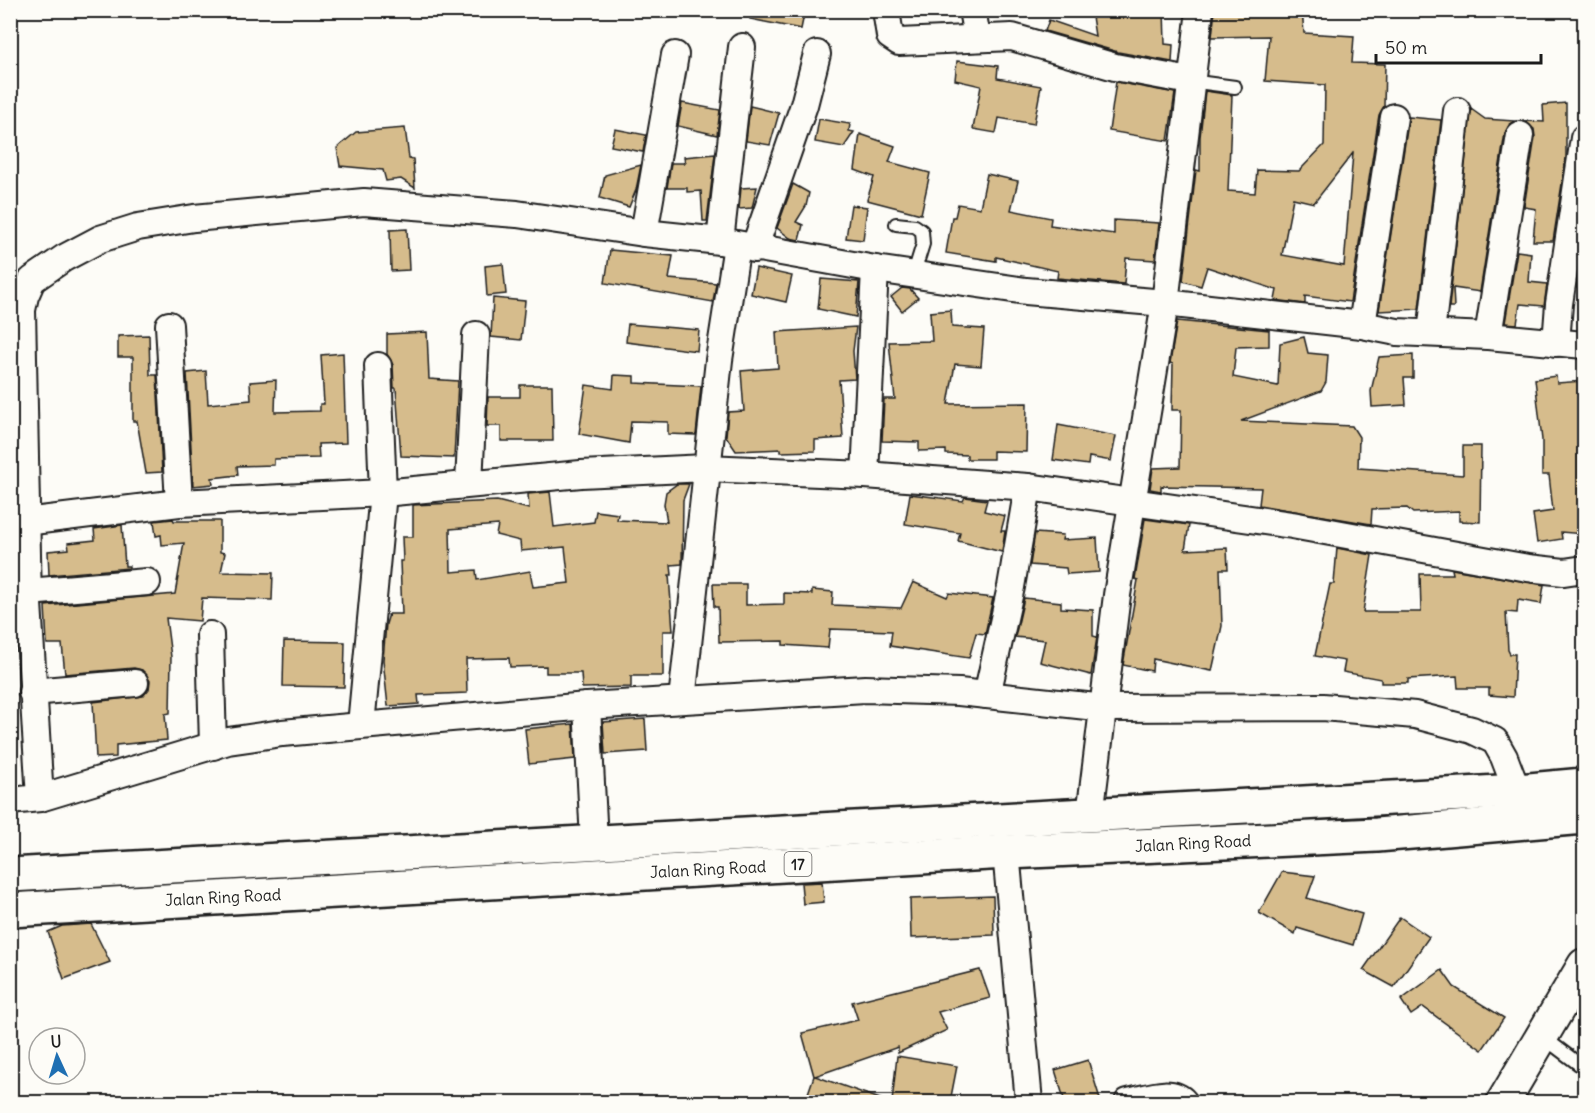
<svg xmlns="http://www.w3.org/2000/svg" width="1595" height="1113" font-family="Delius,sans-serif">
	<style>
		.building { fill: #d6bc8c; stroke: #1c1c1c; stroke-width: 1.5; fill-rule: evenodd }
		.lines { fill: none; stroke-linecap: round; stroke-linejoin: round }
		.service-casing { stroke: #1c1c1c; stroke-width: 16 }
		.minor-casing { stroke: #1c1c1c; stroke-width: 30 }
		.tertiary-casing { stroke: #1c1c1c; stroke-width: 36 }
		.trunk-casing { stroke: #1c1c1c; stroke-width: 38 }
		.service { stroke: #fdfcf7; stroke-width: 12 }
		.minor { stroke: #fdfcf7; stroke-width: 26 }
		.tertiary { stroke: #fdfcf7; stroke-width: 32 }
		.trunk { stroke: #fdfcf7; stroke-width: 33 }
		.labels { text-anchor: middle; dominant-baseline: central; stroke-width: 6; stroke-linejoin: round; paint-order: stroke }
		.shield { fill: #fdfcf7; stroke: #605f5e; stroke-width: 1.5 }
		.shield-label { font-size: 15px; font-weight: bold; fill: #1c1c1c }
		.street-label { font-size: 16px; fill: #1c1c1c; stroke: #fdfcf7 }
	</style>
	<rect width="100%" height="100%" fill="#fdfcf7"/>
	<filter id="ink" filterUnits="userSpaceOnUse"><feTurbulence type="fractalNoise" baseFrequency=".0167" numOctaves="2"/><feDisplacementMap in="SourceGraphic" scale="12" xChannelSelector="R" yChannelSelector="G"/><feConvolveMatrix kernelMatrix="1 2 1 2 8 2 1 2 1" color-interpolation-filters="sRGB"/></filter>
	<g filter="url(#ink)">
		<g class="building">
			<path d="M751,10H805L801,29L750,19Z"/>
			<path d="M1091,10H1164L1165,44L1173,45L1172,62L1118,52L1045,31L1049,20L1095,36Z"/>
			<path d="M1215,10H1302L1304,33L1354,36L1352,63L1385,64L1384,106L1379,115L1350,302L1305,296V304L1275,300L1277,290L1207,267L1201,286L1183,281L1196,170L1200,171V137L1205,91L1232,95L1228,191L1255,193L1257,170L1299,171L1324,145L1325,85L1265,81L1269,36L1212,37ZM1353,153L1344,266L1282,255L1293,198L1314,203Z"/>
			<path d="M957,61L998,66L997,78L1041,86L1034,124L999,118L996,133L973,129L981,86L955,80Z"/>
			<path d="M1116,82L1175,93L1168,141L1109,131Z"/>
			<path d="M682,103L720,110L717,135L678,126Z"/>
			<path d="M1566,103V158L1553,241H1533L1536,209L1524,207L1535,137L1534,129L1525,121L1544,122L1543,105Z"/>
			<path d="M750,106L779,113L770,145L746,141Z"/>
			<path d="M1471,109L1485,119L1515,121L1509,125L1505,133L1480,292L1453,288L1454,307H1449Z"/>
			<path d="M1409,117L1441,120L1419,309L1379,311Z"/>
			<path d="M819,119L850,124L849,131L854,132L844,147L815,142Z"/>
			<path d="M405,128L409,158L413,159L415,188L401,179L386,181L383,170L340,166L337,148L356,132Z"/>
			<path d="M615,129L646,135L643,152L611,146Z"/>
			<path d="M860,134L895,146L889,162L930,173L921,214L867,200L874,177L855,170Z"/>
			<path d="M715,154L707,221H703L701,191L687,192V188H667L671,163H685L684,157Z"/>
			<path d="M641,165L636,190L629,207L600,198L605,175Z"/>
			<path d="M987,174L1018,181L1011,210L1051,218L1050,225L1114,234V220L1159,223L1155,260L1126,258L1124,284L1057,278L1058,271L996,257V261L946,253L952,217H955L958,204L980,208Z"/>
			<path d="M793,184L809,193L806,206L796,222L803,225L799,240L790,238L777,228Z"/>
			<path d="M757,187L752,208L739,209L741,188Z"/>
			<path d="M851,205L867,207L863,240L846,238Z"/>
			<path d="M407,229L409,270L391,271L390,230Z"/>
			<path d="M1584,235V288H1577Z"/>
			<path d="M610,250L673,256L669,279L716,283L713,302L605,283Z"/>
			<path d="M1517,251L1531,253L1529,282L1547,284L1544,306L1520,304L1517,324L1505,323Z"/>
			<path d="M503,264L506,294L487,296L485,266Z"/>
			<path d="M756,268L792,276L786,302L751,294Z"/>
			<path d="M821,279L859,282L856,317L818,309Z"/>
			<path d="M902,288L910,289L918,298L902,311L891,297Z"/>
			<path d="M493,298L525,301L521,340L491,337Z"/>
			<path d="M951,310L952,327L984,329L981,366L955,364L948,404L1027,403L1026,452L993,451V459H967V455L946,454V450L919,451V442L882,441L884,399H895L889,342L932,341L930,312Z"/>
			<path d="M1177,321L1269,330V346L1236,347L1233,377L1278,386L1280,343L1304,337L1308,353L1328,355L1326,382L1321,391L1241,421L1352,426L1359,437L1358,468L1463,475V446H1481L1480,522L1459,521V511L1413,513L1407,508L1372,509L1371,524L1259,505L1261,488L1161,486V491L1150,489L1153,468L1180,467L1181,410H1172L1173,364L1170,363Z"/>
			<path d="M628,324L699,330L697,351L626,342Z"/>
			<path d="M856,327L853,351L855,379L839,380L843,438L815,440V451L781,452V449L736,451L726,436L728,412L744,411L741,371L778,368L776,332Z"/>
			<path d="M427,332L429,379L458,381L454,458L401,456L396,388H394L393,365L387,354V334Z"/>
			<path d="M149,335L150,375H157L162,472L146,473L137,421H133V357H118V336Z"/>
			<path d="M343,353L346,443L318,444L319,458L274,459V465L237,466L238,475L212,478L213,484L193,486L187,373L206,371L208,404L251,400L250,382L276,380L275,412L320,411V404H324L321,355Z"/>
			<path d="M1413,355V378H1404L1406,405L1372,407L1371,391L1379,357Z"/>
			<path d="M614,375L634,376V383L701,386L696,435L668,434V422L631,421L629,443L579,434L586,385L613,389Z"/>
			<path d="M1556,376L1557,383L1584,381V534L1561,532L1562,539L1537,543L1533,514L1553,511L1549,475H1542V440L1535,379Z"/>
			<path d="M520,385H552L553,441H501V426H487L488,397H520Z"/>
			<path d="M1058,425L1116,436L1111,461L1089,457L1088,465L1053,460Z"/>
			<path d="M677,484H689L683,500L682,564L671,565L672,575H669L673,631H663V676H631V687L582,688L581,673H546V666L510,667L509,658L466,659L467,693L418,695L419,704L388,706L383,660L386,624L389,614H402L400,561H403L402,537H413V505L497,501L529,509L528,494L550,492L554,527L594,522L596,511L618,514L617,520L667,522L664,504L666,492ZM498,525L496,535L520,541L521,551L565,547L569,583L533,587L530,571L477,580L476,570L451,572L450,529Z"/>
			<path d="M910,494L963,501L965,497L987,500L984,511L1005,516L1001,531H1005L1002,552L958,541L960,533L905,524Z"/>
			<path d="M173,519L174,521H220V552L225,553L221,572L273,573L272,600L202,598L200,621L166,618L171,657L170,713L165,714L167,740L116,745V757L96,758L93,702L143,696L149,689L150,681L142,670L134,668L65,674L62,644H47L45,606L175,594L184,543L162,545L161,535L156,536L154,521Z"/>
			<path d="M1145,519L1189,525L1185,550L1227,548L1228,569H1220L1222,626L1212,671L1153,659L1152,671L1123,665L1138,580L1135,579Z"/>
			<path d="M122,525L125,566H129V568L49,575L48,551L69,549L68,543L95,540L94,529Z"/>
			<path d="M1035,533L1063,535L1062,540L1097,538L1099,572L1067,574L1066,568L1030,565Z"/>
			<path d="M1337,548L1372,555L1363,612H1421L1420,574H1453L1452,569L1544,585L1541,604L1518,600L1517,613L1506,612L1508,650L1510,654H1515L1513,697L1489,695V688H1458L1457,676L1408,679V683H1381V679L1343,672L1345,661L1315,656L1330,584H1334Z"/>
			<path d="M913,582L947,597L949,593L993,598L985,634L976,633L969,658L890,646L892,631L830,629L828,648L783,645V641L719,642L718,607H714L713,584H746V605L784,604V593L812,594V590L833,592L832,605L901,608Z"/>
			<path d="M1024,598L1061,602V608L1093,610V636L1097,637L1091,675L1040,662L1045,640L1015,637Z"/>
			<path d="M284,641L345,642L344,687L283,686Z"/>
			<path d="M645,719L647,751L605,754L603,722Z"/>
			<path d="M573,724L575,759L529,764L525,729Z"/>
			<path d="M1282,872L1315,876L1307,898L1362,914L1353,945L1297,928L1295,934L1259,913Z"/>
			<path d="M822,882L824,902L803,904L801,883Z"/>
			<path d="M993,896L994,935L911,938L910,899Z"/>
			<path d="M1400,917L1429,937L1394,987L1363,970Z"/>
			<path d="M91,924L110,962L64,979L48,932L62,926Z"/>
			<path d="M980,970L990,998L938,1012L947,1030L898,1053V1047L815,1076L883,1100V1102H805L814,1076L802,1033L858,1020L852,1002Z"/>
			<path d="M1442,970L1454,987L1504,1018L1482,1050L1423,1007L1411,1015L1401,1000Z"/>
			<path d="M897,1056L957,1066L950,1102H892Z"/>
			<path d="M1088,1060L1101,1102H1065L1055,1070Z"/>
		</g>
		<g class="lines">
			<g class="service-casing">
				<g id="service">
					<path d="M1190,81L1235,87"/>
					<path d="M896,224L915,226L922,231L923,244L914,273"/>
					<path d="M1543,1037L1584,1068"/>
				</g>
			</g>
			<g class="minor-casing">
				<g id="minor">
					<path d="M886,10L890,36L899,42L1012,37L1115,67L1190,81"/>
					<path d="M972,10L977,37"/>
					<path d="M644,233L675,55"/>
					<path d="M720,241L742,47"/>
					<path d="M754,249L804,105L817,54"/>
					<path d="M169,325L179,503"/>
					<path d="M1362,325L1394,117"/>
					<path d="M1431,333L1457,111"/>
					<path d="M1488,336L1520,135"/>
					<path d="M1556,343L1559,304L1584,138"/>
					<path d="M865,475L875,269"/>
					<path d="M469,484L476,335"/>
					<path d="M25,522L179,503L383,493L581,474L706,468L865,475L1028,487L1292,525L1528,568L1564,572L1584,569"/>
					<path d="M28,592L147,582"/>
					<path d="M210,635L213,746"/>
					<path d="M32,692L135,683"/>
					<path d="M987,695L1011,587L1028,487"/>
					<path d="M682,700L719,360L737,245"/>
					<path d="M587,706L594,841"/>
					<path d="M361,725L383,493L378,366"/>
					<path d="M40,798L28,603L22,310L25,296L32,280L64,258L100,239L138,227L194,218L364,202L517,214L644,233L720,241L875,269L1026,291L1165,303L1362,325L1397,332L1488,336L1584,345"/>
					<path d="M10,801L40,798L228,741L282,733L587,706L865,689L959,692L1105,708L1323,707L1415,715L1472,730L1495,741L1504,757L1517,791"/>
					<path d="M1090,815L1117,595L1165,303L1200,10"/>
					<path d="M1006,852L1029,1102"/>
					<path d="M1128,1102C1145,1099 1171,1087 1184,1102"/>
				</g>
			</g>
			<g class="tertiary-casing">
				<path id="tertiary" d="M1503,1102L1584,965"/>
			</g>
			<g class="trunk-casing">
				<g id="trunk">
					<path d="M10,875L1517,791L1584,785"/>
					<path d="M10,910L1006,852L1377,835L1584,817"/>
				</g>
			</g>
			<use href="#service" class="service"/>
			<use href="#minor" class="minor"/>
			<use href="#tertiary" class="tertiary"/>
			<use href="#trunk" class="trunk"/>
		</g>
	</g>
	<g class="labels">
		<rect class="shield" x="784.5" y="852" width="27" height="24" rx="4.5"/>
		<g class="shield-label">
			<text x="798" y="864">17</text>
		</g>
		<g class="street-label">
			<text transform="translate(1193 843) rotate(-3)">Jalan Ring Road</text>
			<text transform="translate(708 869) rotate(-3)">Jalan Ring Road</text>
			<text transform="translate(223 897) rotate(-3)">Jalan Ring Road</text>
		</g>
	</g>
	<rect width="1595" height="1113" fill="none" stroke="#fdfcf7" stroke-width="36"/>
	<rect x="18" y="18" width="1559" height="1077" fill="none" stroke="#1c1c1c" stroke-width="2" filter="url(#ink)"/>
	<g transform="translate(57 1056) rotate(356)"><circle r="28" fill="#fdfcf7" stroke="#a3a29f" stroke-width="1.5"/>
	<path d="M0-4.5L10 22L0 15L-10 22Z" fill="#1f6fb2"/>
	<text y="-9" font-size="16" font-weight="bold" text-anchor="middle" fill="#1c1c1c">U</text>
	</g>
	<path d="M1376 54v9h165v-9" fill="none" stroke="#1c1c1c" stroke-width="3"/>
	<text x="1385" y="54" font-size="18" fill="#1c1c1c" stroke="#fdfcf7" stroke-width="4.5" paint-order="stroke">50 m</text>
</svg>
